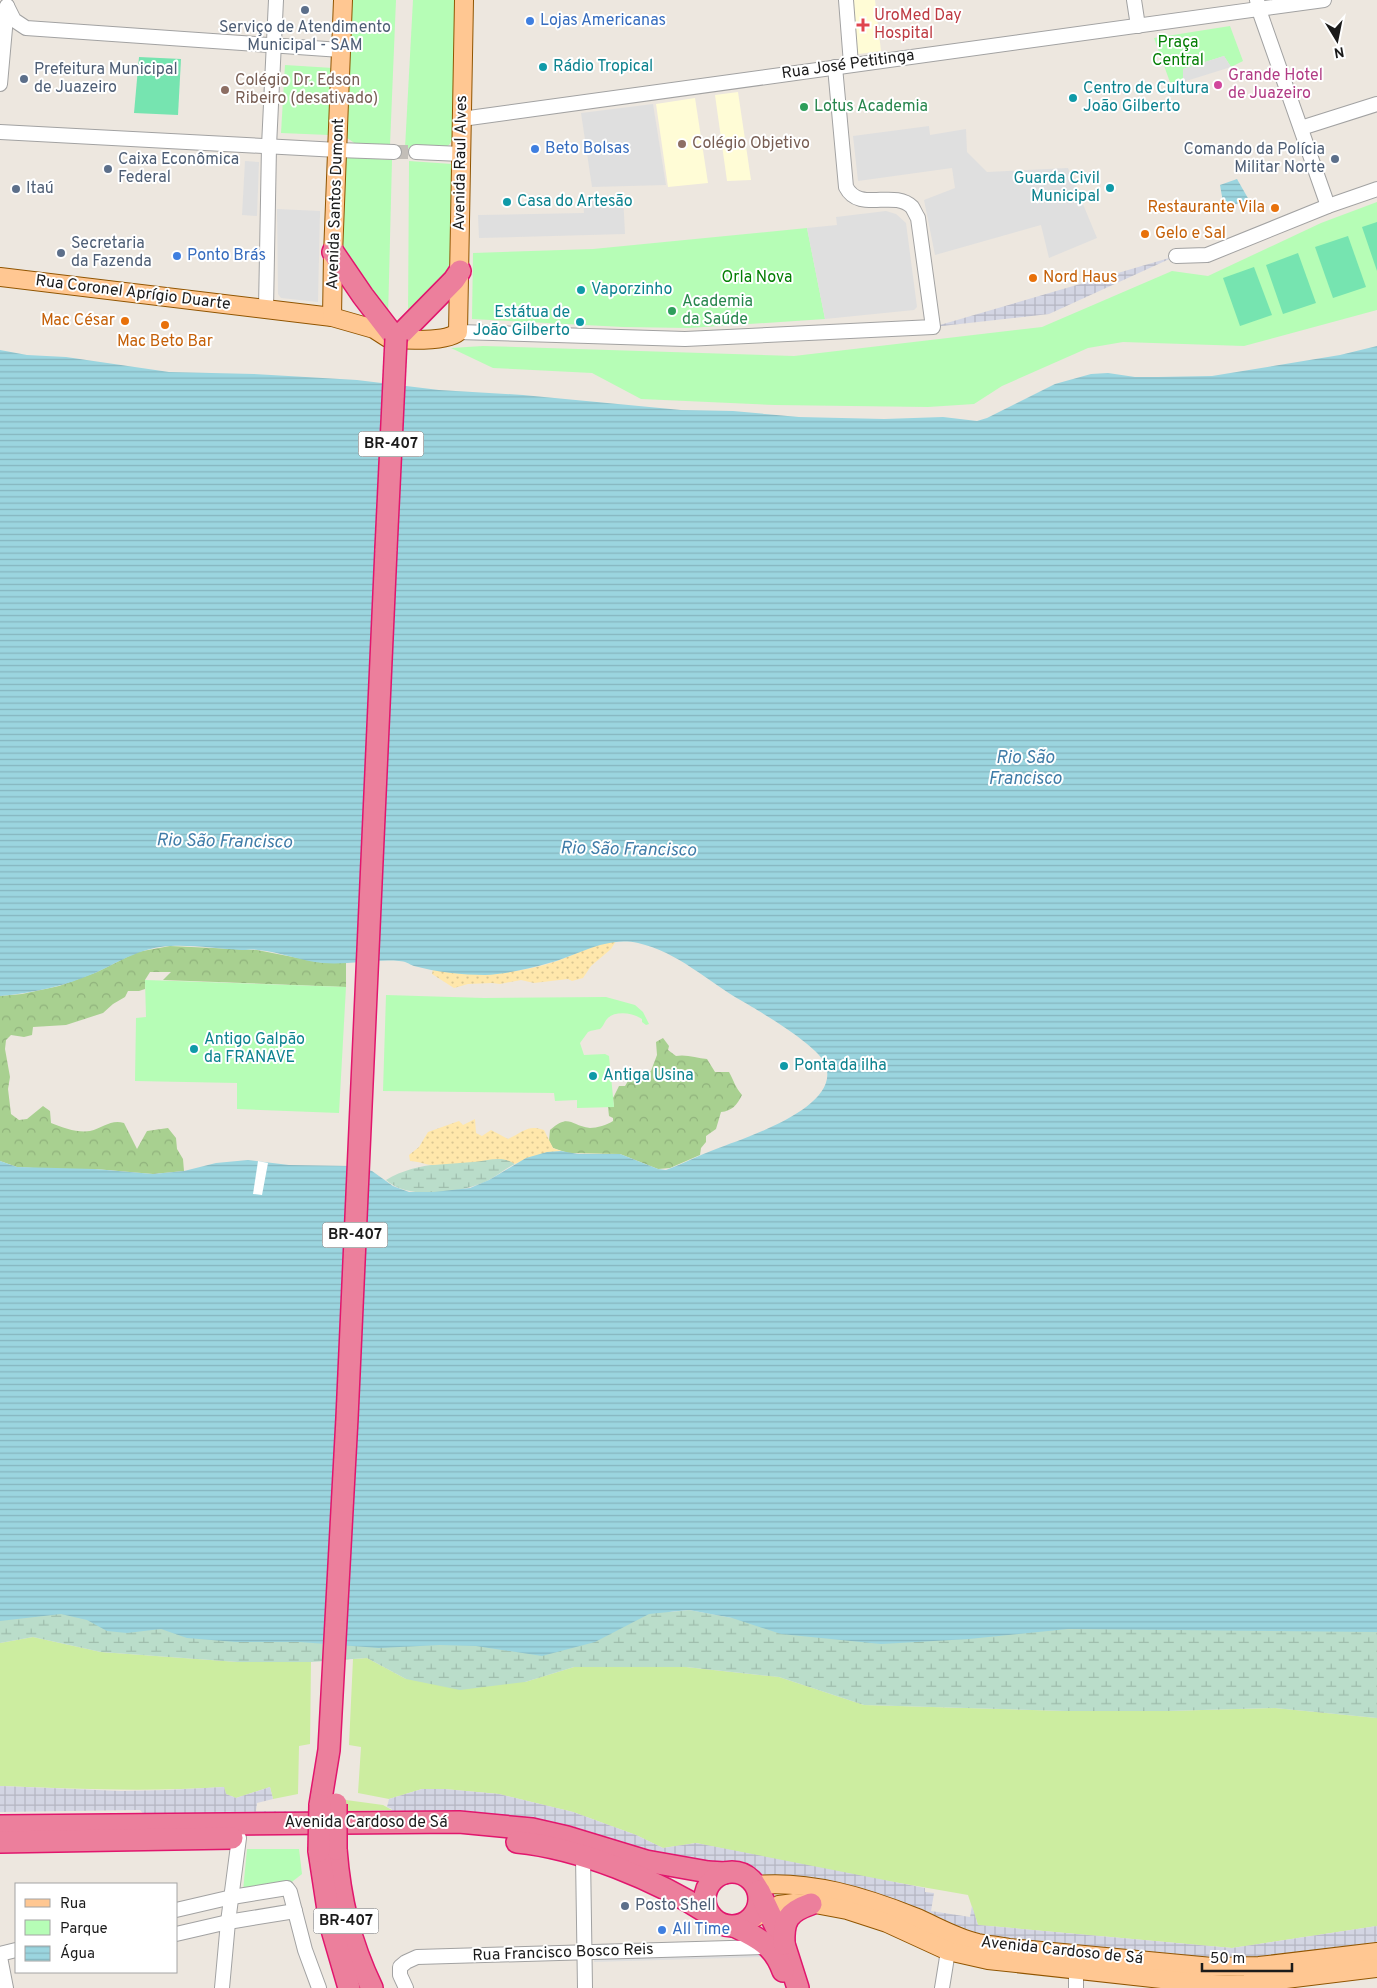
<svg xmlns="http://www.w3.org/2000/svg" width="1377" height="1988" font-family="Overpass,sans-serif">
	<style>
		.education { fill: #fffcd6 }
		.grass { fill: #cceda0 }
		.forest { fill: url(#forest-crowns) }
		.wetland { fill: url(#wetland-marsh) }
		.sand { fill: url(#sand-dots) }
		.park { fill: #b6fdb6 }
		.pitch { fill: #76e4b0 }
		.parking { fill: #dfdfdf }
		.plaza { fill: url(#plaza-grid) }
		.water { fill: url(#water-rules) }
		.pier { fill: #fff }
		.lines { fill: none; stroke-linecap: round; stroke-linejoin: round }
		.minor-tunnel { stroke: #c3beb8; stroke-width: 14; stroke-dasharray: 14 7; stroke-linecap: butt }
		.minor-casing { stroke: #a2a2a2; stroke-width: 16 }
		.major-casing { stroke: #915500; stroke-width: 20 }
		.highway-casing { stroke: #e1166d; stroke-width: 24 }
		.minor { stroke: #fff; stroke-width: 14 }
		.major { stroke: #ffc792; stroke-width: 18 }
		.highway { stroke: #ec7f9c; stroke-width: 21 }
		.highway-bridge-casing { stroke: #e1166d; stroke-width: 24; stroke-linecap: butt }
		.highway-bridge { stroke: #ec7f9c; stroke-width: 21 }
		.service-dot { fill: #5c6f8a; stroke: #fff; stroke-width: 2 }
		.shop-dot { fill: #3f7fe0; stroke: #fff; stroke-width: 2 }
		.health-dot { fill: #e0444e; stroke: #fff; stroke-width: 2 }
		.culture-dot { fill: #0f9aa8; stroke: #fff; stroke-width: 2 }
		.hotel-dot { fill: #d1479c; stroke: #fff; stroke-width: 2 }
		.education-dot { fill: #8d6e63; stroke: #fff; stroke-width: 2 }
		.leisure-dot { fill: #2e9e5b; stroke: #fff; stroke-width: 2 }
		.food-dot { fill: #e8710a; stroke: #fff; stroke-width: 2 }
		.labels { text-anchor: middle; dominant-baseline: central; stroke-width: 4; stroke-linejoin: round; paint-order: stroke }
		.shield { fill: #fff; stroke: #5f5f5f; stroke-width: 1 }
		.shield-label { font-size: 15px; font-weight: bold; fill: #1b1b1b }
		.health-label { font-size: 16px; fill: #be3a42; stroke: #fff; text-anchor: start }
		.shop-label { font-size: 16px; fill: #366cbe; stroke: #fff; text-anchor: start }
		.service-label { font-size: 16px; fill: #4e5e75; stroke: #fff; text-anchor: start }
		.park-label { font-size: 16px; fill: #037e03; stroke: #fff }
		.street-label { font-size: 16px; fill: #1b1b1b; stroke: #fff }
		.culture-label { font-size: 16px; fill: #0d838f; stroke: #fff; text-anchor: start }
		.hotel-label { font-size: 16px; fill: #b23c85; stroke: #fff; text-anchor: start }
		.education-label { font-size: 16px; fill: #785e54; stroke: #fff; text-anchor: start }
		.leisure-label { font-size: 16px; fill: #27864d; stroke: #fff; text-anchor: start }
		.food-label { font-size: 16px; fill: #c56008; stroke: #fff; text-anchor: end }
		.water-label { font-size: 18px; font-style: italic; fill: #3f7ca8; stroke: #fff }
	</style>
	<defs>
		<pattern id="forest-crowns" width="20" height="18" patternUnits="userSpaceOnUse" patternTransform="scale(1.25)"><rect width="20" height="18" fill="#a8d090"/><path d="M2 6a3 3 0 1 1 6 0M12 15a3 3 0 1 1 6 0" fill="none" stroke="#90b27c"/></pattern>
		<pattern id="wetland-marsh" width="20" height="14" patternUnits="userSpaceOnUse" patternTransform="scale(1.25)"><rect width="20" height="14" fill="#baddca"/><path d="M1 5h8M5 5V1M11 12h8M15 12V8" fill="none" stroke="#9fbdad"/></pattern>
		<pattern id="sand-dots" width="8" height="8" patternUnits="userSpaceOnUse" patternTransform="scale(1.25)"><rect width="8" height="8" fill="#ffe7ab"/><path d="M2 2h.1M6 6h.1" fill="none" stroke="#dac693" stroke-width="1.8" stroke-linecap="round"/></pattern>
		<pattern id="plaza-grid" width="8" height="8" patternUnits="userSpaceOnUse" patternTransform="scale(1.25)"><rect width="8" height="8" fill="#d3d5e3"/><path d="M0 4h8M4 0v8" fill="none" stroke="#b5b6c2"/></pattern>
		<pattern id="water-rules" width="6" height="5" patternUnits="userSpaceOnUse" patternTransform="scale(1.25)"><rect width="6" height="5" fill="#9bd5df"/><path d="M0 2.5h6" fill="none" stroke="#85b6bf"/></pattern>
	</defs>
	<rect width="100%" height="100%" fill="#ede7df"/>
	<g class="education">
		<path d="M848,0H875L881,51L851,55Z"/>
		<path d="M738,92L751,180L727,181L715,95Z"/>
		<path d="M695,98L708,183L668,187L656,104Z"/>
	</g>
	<g class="grass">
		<path d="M33,1637L101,1652L238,1662H311L310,1744L299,1746L298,1794L273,1799L270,1787L236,1798L226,1794L224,1787C149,1792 75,1789 0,1786V1643Z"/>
		<path d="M367,1658L406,1679L525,1682L574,1667H686L779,1677L864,1705L1066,1711H1167L1275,1708L1377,1718V1926L1232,1948L978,1925L968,1895L842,1873L696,1843L663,1848L636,1835L573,1812L499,1794L444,1789H422L389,1799L358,1793L361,1747L349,1745L353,1659Z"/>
		<path d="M346,1800L383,1805L392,1810L346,1811Z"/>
	</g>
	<g class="forest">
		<path d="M170,946L257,950L324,963L346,962V987L163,980L171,972H150L145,980V989L139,991H128L125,997L113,1004L103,1013L66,1025L33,1027L32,1035L24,1037L11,1035L6,1040L5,1049L10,1077L8,1089L11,1114L19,1120L27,1119L43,1106L50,1111L51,1123C63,1128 78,1133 90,1131C103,1128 111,1119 124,1123L137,1149L147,1131L168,1128L176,1138L177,1149L183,1159L184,1171L153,1174L95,1169H50L17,1167L0,1161V996L22,994L59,986L97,972L137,952Z"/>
		<path d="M663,1038L669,1046L668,1050L676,1056C686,1054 697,1058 707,1059L715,1072H729C734,1081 735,1087 742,1095C737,1105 732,1111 721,1112L716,1129L706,1136V1142L701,1148L700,1155L670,1168L658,1169L620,1154L568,1153L553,1148L549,1141L550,1130C570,1113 570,1126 590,1128C597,1128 607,1125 613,1121V1118L609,1116L608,1107H614L613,1098L619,1086H625L628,1081L651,1071L657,1055L656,1042Z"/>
	</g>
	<g class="wetland">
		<path d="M492,1158L507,1159L515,1164C506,1168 498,1175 489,1180C463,1193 409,1201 386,1180C419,1160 456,1165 492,1158Z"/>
		<path d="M0,1590L671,1612L689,1610L732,1618L1377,1625V1718L1275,1708L1167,1711H1066L864,1705L779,1677L686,1667H574L525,1682L460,1690L406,1679L367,1658L311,1662H238L101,1652L33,1637L0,1643Z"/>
	</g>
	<g class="sand">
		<path d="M616,941L611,949L591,966L583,978L572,981L568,979L534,983L521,980L500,984L492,983L468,984L454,988L432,974L433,969C473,976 511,975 551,963C573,956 593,944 616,941Z"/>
		<path d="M475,1119L476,1133L482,1136L491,1130L508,1139C523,1132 528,1124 544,1130L553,1148L561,1151C544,1153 530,1156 515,1164C501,1155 489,1161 473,1162C460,1163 446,1164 433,1165C426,1165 418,1161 410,1161L409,1155L419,1147L428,1132L459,1121L463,1125Z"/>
	</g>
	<g class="park">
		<path d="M347,0H396L390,145L356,144L347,138L344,127Z"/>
		<path d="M413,0H458L456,134L449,145L440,150L405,148Z"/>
		<path d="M1230,26L1243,61L1231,67L1224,56L1183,69V82L1171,85L1154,38Z"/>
		<path d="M285,65L333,68L329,135L281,133Z"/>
		<path d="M342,157L392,160L388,318L339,253Z"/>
		<path d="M409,161L452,164L450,267L408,321Z"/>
		<path d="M1377,202V310L1244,346L1123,342L1088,348L1002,386L974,404L928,407L775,405L641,399L592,373L493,368L451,348L483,346L794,356L1042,327L1172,271L1208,276L1321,223Z"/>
		<path d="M807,228L825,319L689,328L623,327L472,319L473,253L593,249Z"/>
		<path d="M145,980L346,987L339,1113L237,1109V1083L135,1081L136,1018L146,1017Z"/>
		<path d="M386,995L484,998L606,997L635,1005L643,1012L649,1024L646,1025L642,1022V1019C633,1013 615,1010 607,1019C604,1022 604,1026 600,1029C596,1030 592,1030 588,1032L580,1043L584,1055L605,1054L609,1056L614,1107L577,1108V1100L555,1101L554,1093L383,1091Z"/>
		<path d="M247,1849H299L302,1874L288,1885L243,1891Z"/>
	</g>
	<g class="pitch">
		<path d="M139,57L181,59L178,115L134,113Z"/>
		<path d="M1377,222V271L1362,227Z"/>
		<path d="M1348,236L1366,287L1333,298L1315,247Z"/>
		<path d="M1298,253L1316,303L1283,314L1266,265Z"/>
		<path d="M1254,267L1272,315L1240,326L1223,278Z"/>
	</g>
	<g class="parking">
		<path d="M1224,56L1231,67L1183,82V69Z"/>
		<path d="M653,104L666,185L592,187L581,113Z"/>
		<path d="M929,126L930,135L966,129L967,152L987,172L1068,168L1097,238L1049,258L1041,225L935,255L924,200L955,188L952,168L858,181L853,136Z"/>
		<path d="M245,161L259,162L257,216L242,215Z"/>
		<path d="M623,195L625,234L479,238L478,215L584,213L583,197Z"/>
		<path d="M277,209L320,211L318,302L281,298L278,294Z"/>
		<path d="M886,211L896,214L906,223L917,307L914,310L825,319L807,228L837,225L836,217Z"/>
		<path d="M756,1950L761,1957L594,1962V1954Z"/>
	</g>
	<g class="plaza">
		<path d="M1176,256L1049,314L933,327Z"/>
		<path d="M0,1786L121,1791L168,1790L224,1787L226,1794L236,1798L270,1787L273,1799L257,1803L256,1811H391L392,1809L387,1807L389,1799L422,1789H444L499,1794L573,1812L636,1835L663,1848L696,1843L925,1888V1892L934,1893L931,1911L970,1917L972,1906L978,1925L1232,1948L1377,1926V1943L1231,1963L979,1939L779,1877L662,1858L583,1837L241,1819L229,1813L199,1819H148L140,1810L0,1812Z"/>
	</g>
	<g class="water">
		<path d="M1237,179L1249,200L1224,208L1220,185Z"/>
		<path d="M1377,346V1632L1068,1629L969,1639L881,1644L781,1634L732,1618L689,1610L649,1614L595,1642L542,1656L476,1646L440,1645L379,1648L300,1642H236L187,1638L161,1629L127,1633L107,1631L87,1620L61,1614L0,1621V1161L17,1167L95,1169L153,1174L184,1171L216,1163L248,1160L289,1165L351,1166L372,1171L393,1186L409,1192H434L470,1188L489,1180L526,1158L547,1152L561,1151L578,1154H620L658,1169L666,1170C683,1164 699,1155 716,1149C744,1138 847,1106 824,1062C815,1044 761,1012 742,1001C707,981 678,952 638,943C606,936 579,955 549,963C529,969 505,974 485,975C463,975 436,972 414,966C409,964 405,961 399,961C374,959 348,965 323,963C301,961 280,952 258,950C253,949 248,950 242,950C219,949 195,945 171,946C142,947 121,961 95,973C65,986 33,993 0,996V350L27,355L66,357L169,372L254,374L357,380L439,390L523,395L681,410L733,411L799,417L884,419L943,417L977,421L987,418L1055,384L1091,374L1108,373L1135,377H1158L1212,376L1340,355Z"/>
	</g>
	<path class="pier" d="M258,1161L268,1163L262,1195L253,1194Z"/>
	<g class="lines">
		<path class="minor-tunnel" d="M394,152H416"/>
		<g class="minor-casing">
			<g id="minor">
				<path d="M846,0L851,64"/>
				<path d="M1134,0L1138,26"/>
				<path d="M1257,0L1259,10L1328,206"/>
				<path d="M7,6L14,20L26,28L341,50"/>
				<path d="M0,84L7,6"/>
				<path d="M462,119L1324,0"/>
				<path d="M1301,128L1377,104"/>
				<path d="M0,132L338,150L394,152"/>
				<path d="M416,152L461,154"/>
				<path d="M1176,256L1207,255L1328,206L1377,189"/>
				<path d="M266,309L269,146L276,0"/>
				<path d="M458,332L685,339L933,327L918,218C916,215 914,210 912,207C894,189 859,213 846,187L835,67"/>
				<path d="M583,1856L585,1988"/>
				<path d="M176,1910L232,1897L287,1888L290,1892L305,1950L319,1988"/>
				<path d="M176,1934L228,1922L295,1911"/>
				<path d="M0,1954L16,1950"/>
				<path d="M0,1957L6,1988"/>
				<path d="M1076,1970V1988"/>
				<path d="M222,1988L228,1922L239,1838"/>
				<path d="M406,1988L400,1975V1967L406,1962L417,1957L768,1947"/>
				<path d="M942,1988L948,1951"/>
			</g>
		</g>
		<g class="major-casing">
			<g id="major">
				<path d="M0,277L332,317L374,329L388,338"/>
				<path d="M332,317L333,255L343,0"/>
				<path d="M392,339C408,340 447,342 458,332L464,0"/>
				<path d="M756,1885C810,1880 865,1897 915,1917C936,1926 956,1938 978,1943C988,1945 999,1946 1009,1948L1212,1967L1259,1966L1377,1952"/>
				<path d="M752,1919L779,1905L794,1903L815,1904L847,1910L887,1923L948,1951L988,1960L1216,1985L1245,1984L1377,1968"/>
			</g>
		</g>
		<g class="highway-casing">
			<g id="highway">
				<path d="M333,252L363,296L396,339L454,280L460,271"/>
				<path d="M320,1805L329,1750L347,1418L386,549"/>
				<path d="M0,1826L459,1822L532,1829L567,1837L646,1861L708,1872L725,1873"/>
				<path d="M0,1842L232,1838"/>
				<path d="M517,1842C579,1848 657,1880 709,1914"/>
				<path d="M336,1849C340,1900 350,1942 372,1988"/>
				<path d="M319,1851L330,1923L349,1988"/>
				<circle cx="732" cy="1899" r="27"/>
				<path d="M759,1891L784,1944L798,1988"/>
				<path d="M736,1927C759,1938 774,1946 783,1971"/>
				<path d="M784,1944C783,1920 788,1912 811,1904"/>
			</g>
		</g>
		<use href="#minor" class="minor"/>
		<use href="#major" class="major"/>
		<use href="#highway" class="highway"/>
		<g class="highway-bridge-casing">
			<g id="highway-bridge">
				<path d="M386,549L396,339"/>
				<path d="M336,1849V1804"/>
				<path d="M319,1851L320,1805"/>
			</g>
		</g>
		<use href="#highway-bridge" class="highway-bridge"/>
	</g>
	<g class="service-dot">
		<circle cx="305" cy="10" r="5"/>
		<circle cx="24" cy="79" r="5"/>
		<circle cx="1335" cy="159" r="5"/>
		<circle cx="108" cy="169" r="5"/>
		<circle cx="16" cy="189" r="5"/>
		<circle cx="61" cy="253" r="5"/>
		<circle cx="625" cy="1906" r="5"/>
	</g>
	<g class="shop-dot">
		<circle cx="530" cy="21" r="5"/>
		<circle cx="535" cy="149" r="5"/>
		<circle cx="177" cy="256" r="5"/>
		<circle cx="662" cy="1930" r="5"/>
	</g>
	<path class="health-dot" d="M860.5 17.5h5v5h5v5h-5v5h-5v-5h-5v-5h5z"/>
	<g class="culture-dot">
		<circle cx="543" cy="67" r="5"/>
		<circle cx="1073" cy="98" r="5"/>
		<circle cx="1110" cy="188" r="5"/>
		<circle cx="507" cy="202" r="5"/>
		<circle cx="581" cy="290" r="5"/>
		<circle cx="580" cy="322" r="5"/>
		<circle cx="194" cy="1049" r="5"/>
		<circle cx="784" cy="1066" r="5"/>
		<circle cx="593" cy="1076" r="5"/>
	</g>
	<circle class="hotel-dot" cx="1218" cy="85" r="5"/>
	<g class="education-dot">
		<circle cx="225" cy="90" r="5"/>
		<circle cx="682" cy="144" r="5"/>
	</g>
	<g class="leisure-dot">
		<circle cx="804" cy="107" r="5"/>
		<circle cx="672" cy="311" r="5"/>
	</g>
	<g class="food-dot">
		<circle cx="1275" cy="208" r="5"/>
		<circle cx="1145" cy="234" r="5"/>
		<circle cx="1033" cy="278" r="5"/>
		<circle cx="125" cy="321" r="5"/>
		<circle cx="165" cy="325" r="5"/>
	</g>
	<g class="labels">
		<g class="shield">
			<rect x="358.5" y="431.5" width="65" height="25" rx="4"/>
			<rect x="322.5" y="1222.5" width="65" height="25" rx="4"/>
			<rect x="313.5" y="1908.5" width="65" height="25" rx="4"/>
		</g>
		<g class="shield-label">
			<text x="391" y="444">BR-407</text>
			<text x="355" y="1235">BR-407</text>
			<text x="346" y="1921">BR-407</text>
		</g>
		<g class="health-label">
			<text x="874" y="16">UroMed Day<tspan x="874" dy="18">Hospital</tspan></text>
		</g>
		<g class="shop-label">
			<text x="540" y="21">Lojas Americanas</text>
			<text x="545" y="149">Beto Bolsas</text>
			<text x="187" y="256">Ponto Brás</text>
			<text x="672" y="1930">All Time</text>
		</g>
		<g class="service-label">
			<text x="305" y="28" text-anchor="middle">Serviço de Atendimento<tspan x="305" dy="18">Municipal - SAM</tspan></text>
			<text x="34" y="70">Prefeitura Municipal<tspan x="34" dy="18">de Juazeiro</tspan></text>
			<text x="1325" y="150" text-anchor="end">Comando da Polícia<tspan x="1325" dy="18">Militar Norte</tspan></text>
			<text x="118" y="160">Caixa Econômica<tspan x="118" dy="18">Federal</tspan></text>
			<text x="26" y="189">Itaú</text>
			<text x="71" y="244">Secretaria<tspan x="71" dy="18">da Fazenda</tspan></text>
			<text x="635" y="1906">Posto Shell</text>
		</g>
		<g class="park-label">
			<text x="1178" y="43">Praça<tspan x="1178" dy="18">Central</tspan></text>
			<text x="757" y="278">Orla Nova</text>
		</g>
		<g class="street-label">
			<text transform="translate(848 65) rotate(-8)">Rua José Petitinga</text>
			<text transform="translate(461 163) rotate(-89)">Avenida Raul Alves</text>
			<text transform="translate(336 204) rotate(-88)">Avenida Santos Dumont</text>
			<text transform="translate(133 293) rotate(7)">Rua Coronel Aprígio Duarte</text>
			<text x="366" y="1823">Avenida Cardoso de Sá</text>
			<text transform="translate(1062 1951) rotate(6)">Avenida Cardoso de Sá</text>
			<text transform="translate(563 1953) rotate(-2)">Rua Francisco Bosco Reis</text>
		</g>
		<g class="culture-label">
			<text x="553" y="67">Rádio Tropical</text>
			<text x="1083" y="89">Centro de Cultura<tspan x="1083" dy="18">João Gilberto</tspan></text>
			<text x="1100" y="179" text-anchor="end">Guarda Civil<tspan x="1100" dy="18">Municipal</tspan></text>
			<text x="517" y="202">Casa do Artesão</text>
			<text x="591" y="290">Vaporzinho</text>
			<text x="570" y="313" text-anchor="end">Estátua de<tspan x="570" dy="18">João Gilberto</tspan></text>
			<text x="204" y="1040">Antigo Galpão<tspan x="204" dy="18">da FRANAVE</tspan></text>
			<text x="794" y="1066">Ponta da ilha</text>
			<text x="603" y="1076">Antiga Usina</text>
		</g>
		<g class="hotel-label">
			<text x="1228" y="76">Grande Hotel<tspan x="1228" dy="18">de Juazeiro</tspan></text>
		</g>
		<g class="education-label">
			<text x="235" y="81">Colégio Dr. Edson<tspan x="235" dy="18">Ribeiro (desativado)</tspan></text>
			<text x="692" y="144">Colégio Objetivo</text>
		</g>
		<g class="leisure-label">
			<text x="814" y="107">Lotus Academia</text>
			<text x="682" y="302">Academia<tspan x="682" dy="18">da Saúde</tspan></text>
		</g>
		<g class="food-label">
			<text x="1265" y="208">Restaurante Vila</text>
			<text x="1155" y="234" text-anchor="start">Gelo e Sal</text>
			<text x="1043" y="278" text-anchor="start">Nord Haus</text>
			<text x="115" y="321">Mac César</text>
			<text x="165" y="342" text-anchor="middle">Mac Beto Bar</text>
		</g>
		<g class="water-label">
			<text x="1025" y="758">Rio São<tspan x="1025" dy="21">Francisco</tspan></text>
			<text transform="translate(224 842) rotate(1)">Rio São Francisco</text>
			<text transform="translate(628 850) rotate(1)">Rio São Francisco</text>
		</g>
	</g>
	<rect x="15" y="1883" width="162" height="90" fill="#ffffff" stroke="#a4a4a4"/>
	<rect x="25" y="1899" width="25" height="8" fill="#ffc792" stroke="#a4a4a4"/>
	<text x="60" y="1908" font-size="15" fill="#1b1b1b">Rua</text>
	<rect x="25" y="1920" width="25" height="15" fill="#b6fdb6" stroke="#a4a4a4"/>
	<text x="60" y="1933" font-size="15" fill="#1b1b1b">Parque</text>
	<rect x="25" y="1946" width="25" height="15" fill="url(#water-rules)" stroke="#a4a4a4"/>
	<text x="60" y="1958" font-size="15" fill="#1b1b1b">Água</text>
	<g transform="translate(1337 40) rotate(170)" stroke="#ffffff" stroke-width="4" paint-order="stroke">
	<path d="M0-4L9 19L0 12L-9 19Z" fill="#1b1b1b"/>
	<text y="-8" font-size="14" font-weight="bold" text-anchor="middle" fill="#1b1b1b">N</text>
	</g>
	<path d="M1202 1963v8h90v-8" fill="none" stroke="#1b1b1b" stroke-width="2.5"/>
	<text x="1210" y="1963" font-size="15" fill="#1b1b1b" stroke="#ffffff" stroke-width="4" paint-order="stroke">50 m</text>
</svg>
